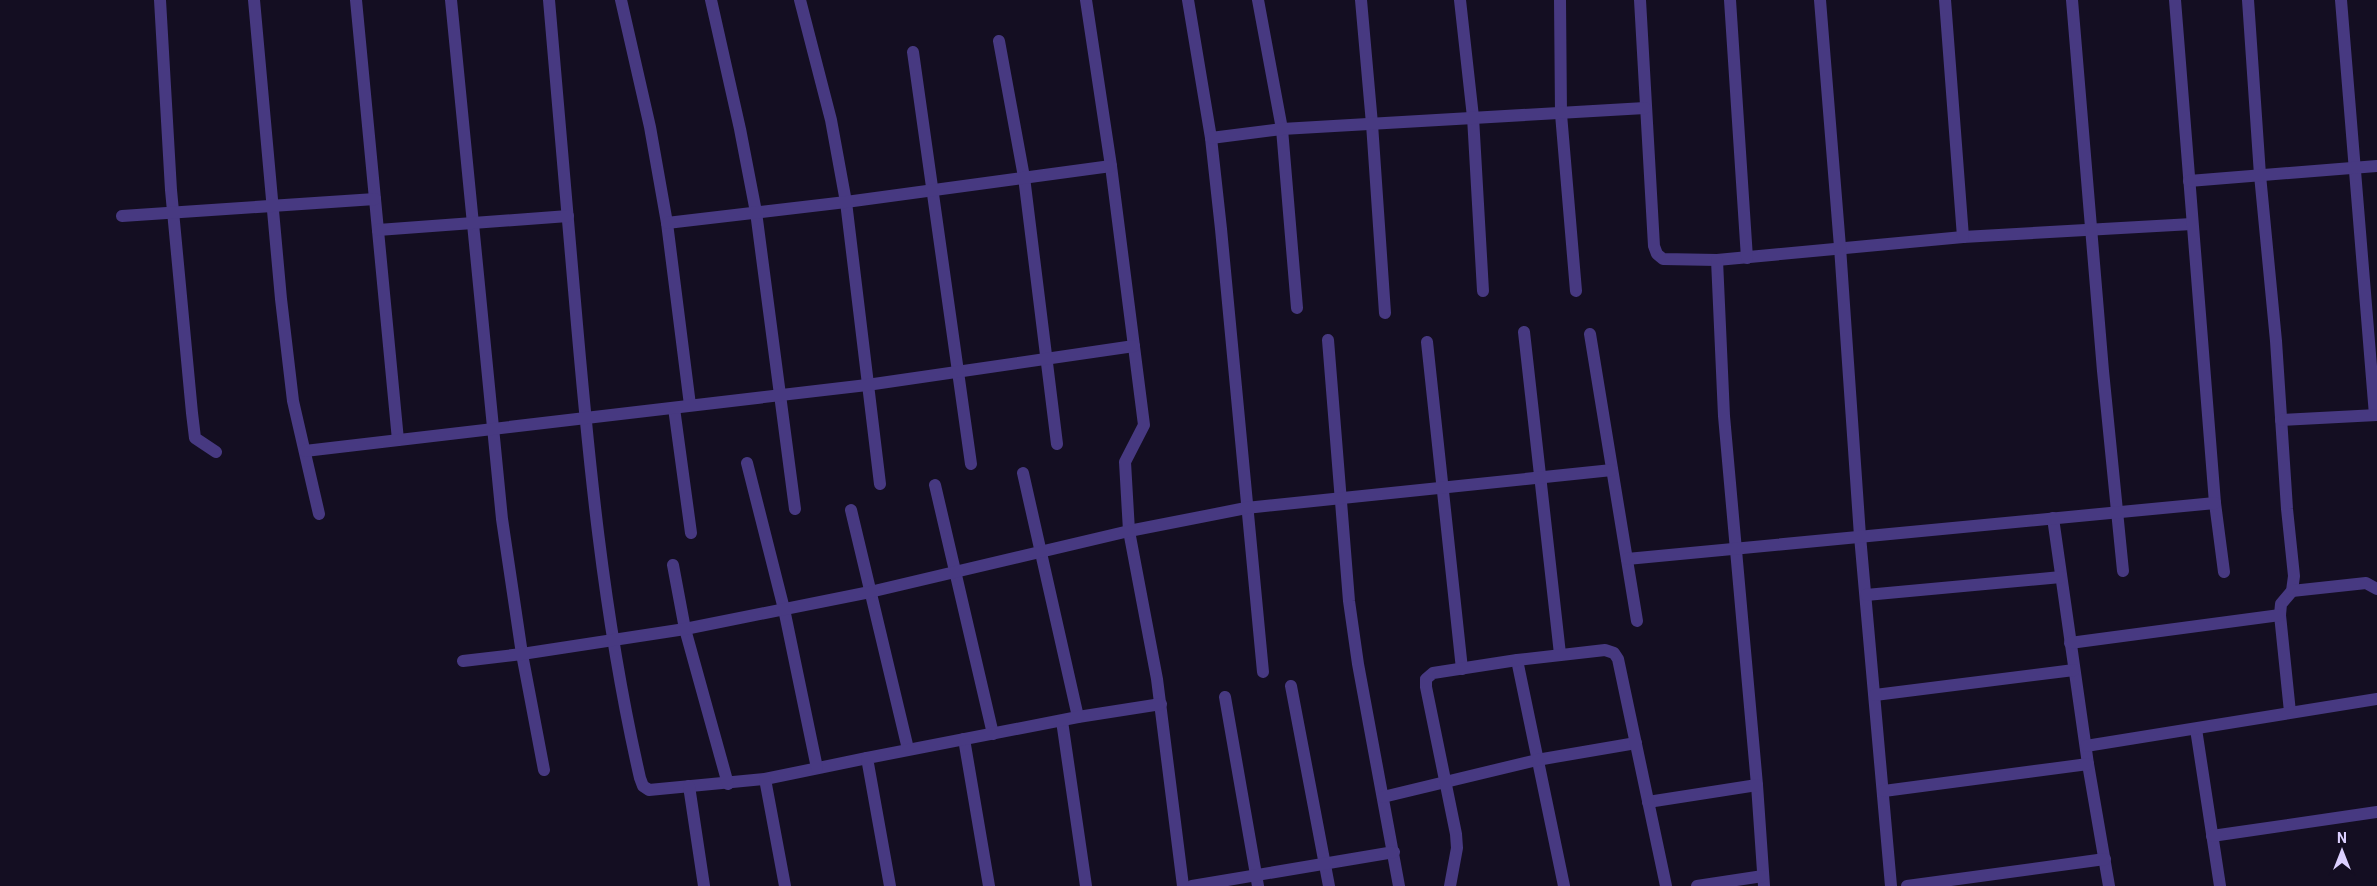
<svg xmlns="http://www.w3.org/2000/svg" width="2377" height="886" font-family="Roboto,sans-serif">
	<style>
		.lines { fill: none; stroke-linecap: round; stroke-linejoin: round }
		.minor { stroke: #473981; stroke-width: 12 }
	</style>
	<rect width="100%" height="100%" fill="#140e22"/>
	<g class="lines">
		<g class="minor">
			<path d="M160,0L171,190L192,413L195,438L216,452"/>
			<path d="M254,0L281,299L293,401L319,514"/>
			<path d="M356,0L398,440"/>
			<path d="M451,0L502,519L522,654L544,770"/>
			<path d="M549,0C557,97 566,193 574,290C588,454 603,617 640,778L643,786L649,790L765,779L867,758"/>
			<path d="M621,0L650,127L667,223L690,405"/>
			<path d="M711,0L740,129L756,212L795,509"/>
			<path d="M800,0L831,120L846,202L880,484"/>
			<path d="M1086,0L1111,166L1144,425L1125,462L1129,531L1157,679L1183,886"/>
			<path d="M1188,0L1211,138L1221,229L1263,672"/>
			<path d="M1258,0L1282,129L1297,308"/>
			<path d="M1361,0L1372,124L1385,313"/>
			<path d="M1460,0L1473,117L1483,291"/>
			<path d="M1560,0L1561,114L1576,291"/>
			<path d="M1640,0L1654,246L1657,254L1663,259L1717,260L1963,237L2192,224"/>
			<path d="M1730,0L1747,258"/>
			<path d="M1820,0L1840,247L1860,536L1891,886"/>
			<path d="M1945,0L1963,237"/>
			<path d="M2072,0L2103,371L2123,571"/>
			<path d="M2175,0L2215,503L2224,572"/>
			<path d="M2248,0L2260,175L2276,341L2287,509L2294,576L2292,591L2281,604L2280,615L2290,712"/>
			<path d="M2341,0L2375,415"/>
			<path d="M999,41L1024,177L1057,444"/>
			<path d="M913,52L971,464"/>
			<path d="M1211,138L1282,129L1645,108"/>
			<path d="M2189,181L2377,166"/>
			<path d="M122,216L375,199"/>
			<path d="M667,223L846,202L1111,166"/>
			<path d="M378,230L568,216"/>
			<path d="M1717,260L1724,416L1757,785L1764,886"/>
			<path d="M1524,332L1560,654"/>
			<path d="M1590,334L1637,621"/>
			<path d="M1328,340L1349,601L1358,664L1399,886"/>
			<path d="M1427,342L1462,669"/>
			<path d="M674,408L691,533"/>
			<path d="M2281,420L2377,415"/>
			<path d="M305,451L867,385L1134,346"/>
			<path d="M747,463L784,609L817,768"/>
			<path d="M1023,473L1078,717"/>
			<path d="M935,485L993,734"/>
			<path d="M851,510L908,749"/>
			<path d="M2053,518L2088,764L2109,886"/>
			<path d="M1627,559L2215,503"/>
			<path d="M673,565L685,629L728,784"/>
			<path d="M2292,591L2366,583L2377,589"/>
			<path d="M1866,595L2061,577"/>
			<path d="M2070,643L2280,615"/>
			<path d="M1517,660L1564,886"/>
			<path d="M463,661L522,654L685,629L870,592L1129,531L1246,508L1612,470"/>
			<path d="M1291,686L1329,886"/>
			<path d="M1875,695L2074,670"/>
			<path d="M1225,697L1258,886"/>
			<path d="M1062,721L1086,886"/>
			<path d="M2196,729L2220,886"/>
			<path d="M964,739L989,886"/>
			<path d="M2086,746L2377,699"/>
			<path d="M765,779L785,886"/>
			<path d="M689,786L704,886"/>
			<path d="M1884,791L2088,764"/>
			<path d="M1383,797L1537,760L1636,743"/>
			<path d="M1648,802L1757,785"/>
			<path d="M2212,836L2377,812"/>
			<path d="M890,886L867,758L1078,717L1161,704"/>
			<path d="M1192,886L1394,852"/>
			<path d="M1450,886L1457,848L1456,834L1426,687V679L1433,673L1517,660L1605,650L1614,653L1618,659L1666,886"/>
			<path d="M1697,886L1763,876"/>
			<path d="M1907,886L2105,859"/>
		</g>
	</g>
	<g transform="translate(2342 851)" stroke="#140e22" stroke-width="4" paint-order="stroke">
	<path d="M0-4L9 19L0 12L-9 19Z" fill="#dcd0ff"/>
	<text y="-8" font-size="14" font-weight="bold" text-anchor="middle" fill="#dcd0ff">N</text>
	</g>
</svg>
